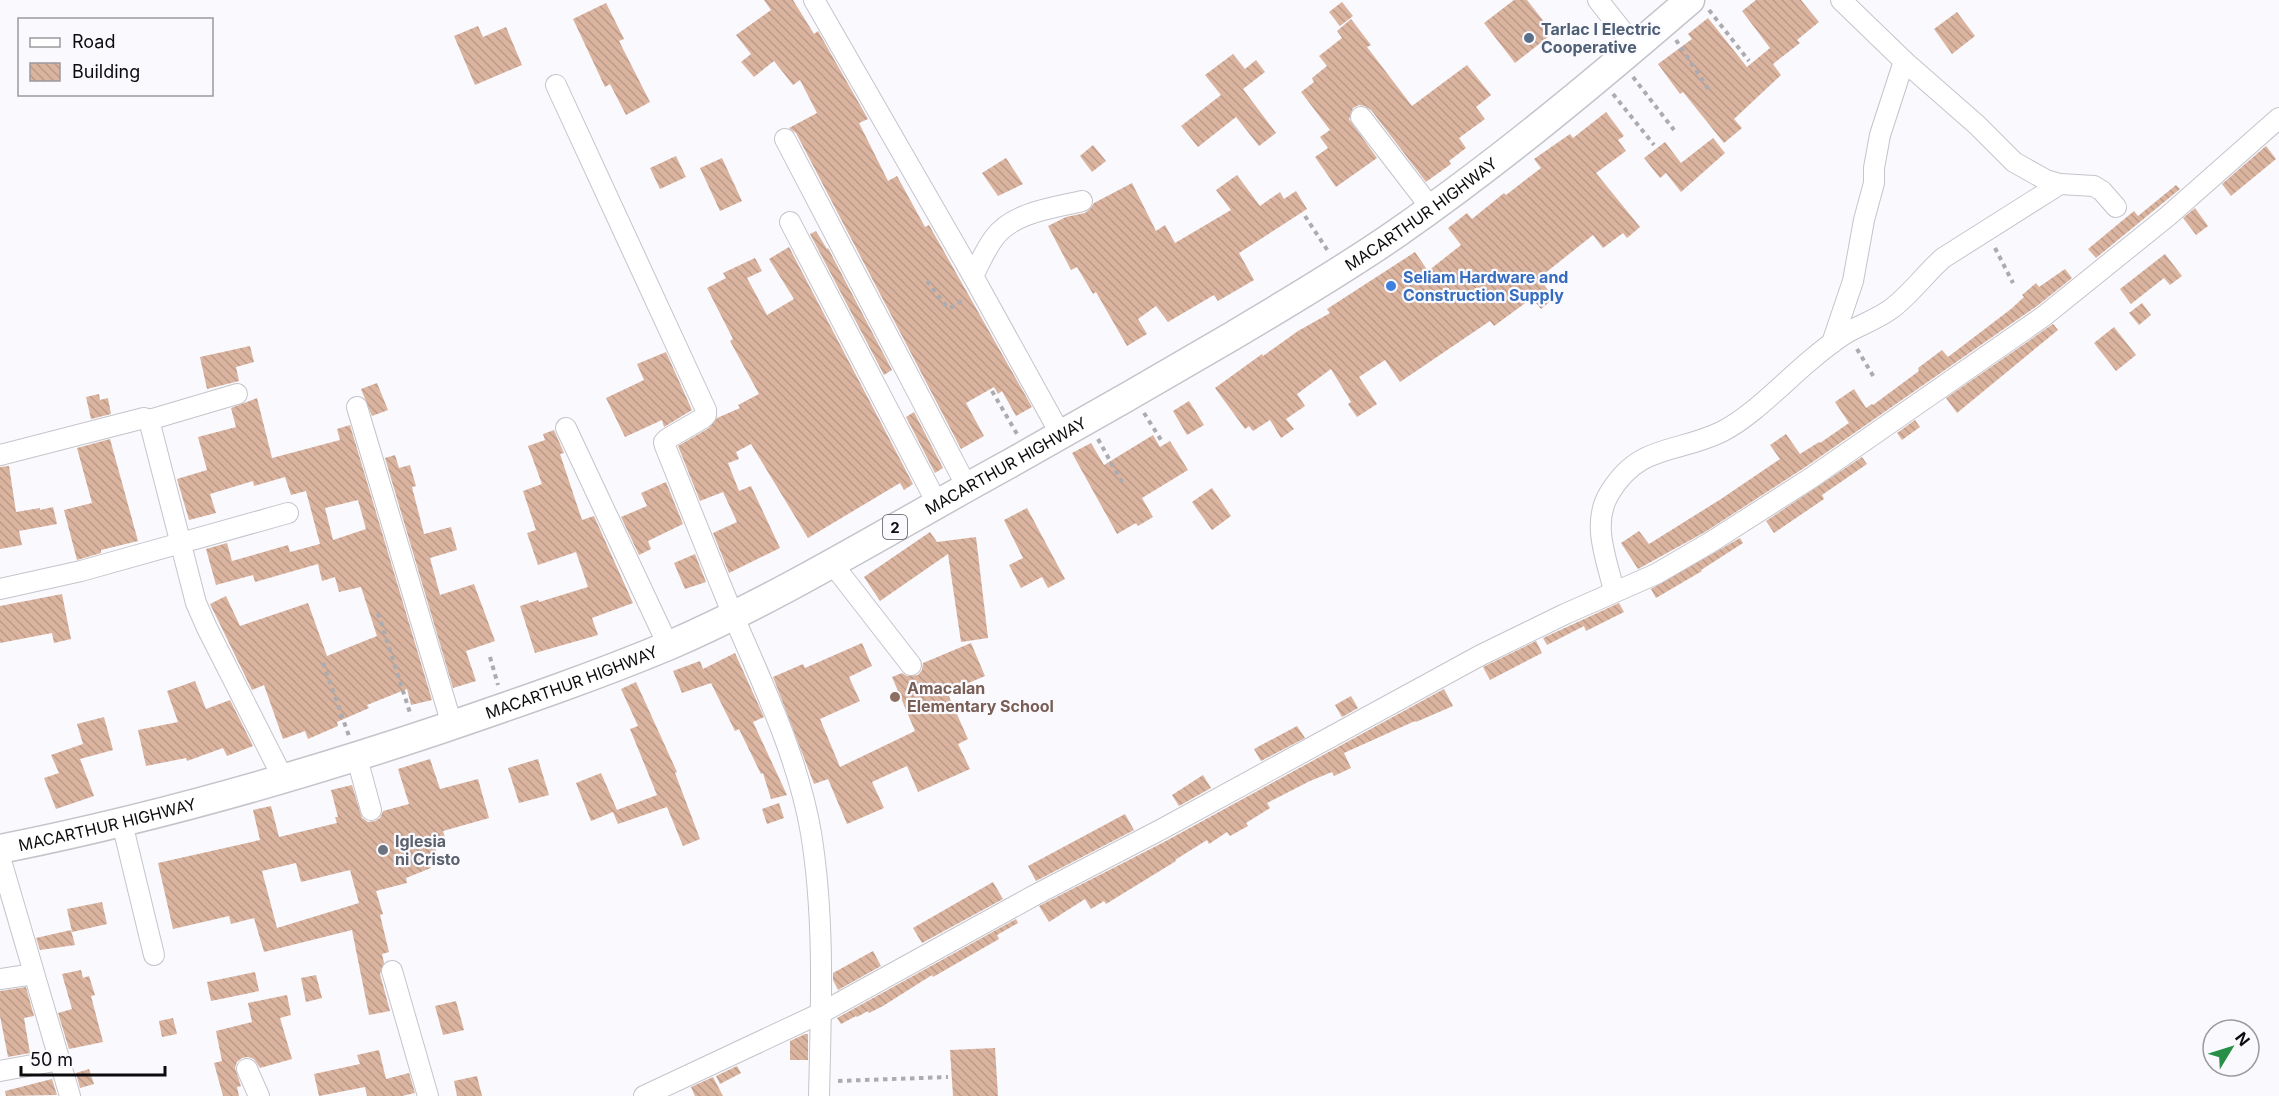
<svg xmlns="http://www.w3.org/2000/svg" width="2279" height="1096" font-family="Inter,sans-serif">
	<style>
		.building { fill: url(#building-back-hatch); fill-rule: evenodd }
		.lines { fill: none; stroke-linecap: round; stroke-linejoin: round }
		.minor-casing { stroke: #c4c4cb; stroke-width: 22 }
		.highway-casing { stroke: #c4c4cb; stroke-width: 31 }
		.path { stroke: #acacb0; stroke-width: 4; stroke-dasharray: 4.5 4.5; stroke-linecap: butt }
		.minor { stroke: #fff; stroke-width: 20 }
		.highway { stroke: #fff; stroke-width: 28 }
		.service-dot { fill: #5c6f8a; stroke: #f9f9fe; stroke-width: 2 }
		.shop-dot { fill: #3f7fe0; stroke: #f9f9fe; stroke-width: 2 }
		.education-dot { fill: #8d6e63; stroke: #f9f9fe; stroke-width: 2 }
		.worship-dot { fill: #6b7280; stroke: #f9f9fe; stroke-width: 2 }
		.labels { text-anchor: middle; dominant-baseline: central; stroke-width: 4.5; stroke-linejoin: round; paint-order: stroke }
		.shield { fill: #f9f9fe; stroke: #535356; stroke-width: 1.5 }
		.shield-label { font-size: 15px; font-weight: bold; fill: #0c0c0e }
		.service-label { font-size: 16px; font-weight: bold; fill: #4e5e75; stroke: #f9f9fe; text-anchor: start }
		.street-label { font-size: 16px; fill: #0c0c0e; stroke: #f9f9fe }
		.shop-label { font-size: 16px; font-weight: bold; fill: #366cbe; stroke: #f9f9fe; text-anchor: start }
		.education-label { font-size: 16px; font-weight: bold; fill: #785e54; stroke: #f9f9fe; text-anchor: start }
		.worship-label { font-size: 16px; font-weight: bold; fill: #5b616d; stroke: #f9f9fe; text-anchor: start }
	</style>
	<defs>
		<pattern id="building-back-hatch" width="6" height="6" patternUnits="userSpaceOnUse" patternTransform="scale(1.5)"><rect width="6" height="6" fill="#dbb4a0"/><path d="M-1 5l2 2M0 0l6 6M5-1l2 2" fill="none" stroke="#bb9a89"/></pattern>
	</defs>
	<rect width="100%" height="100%" fill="#f9f9fe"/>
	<g class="building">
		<path d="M764,0H793L814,34L818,31L868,119L859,123L888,181L897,176L925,227L929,225L1032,407L1016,416L1002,391L998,394L994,387L966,403L984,436L961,449L796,133L789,128L817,113L800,80L793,85L774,61L754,77L741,62L751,54L736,35L771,10Z"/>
		<path d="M1514,0H1527L1553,33L1515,63L1484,23Z"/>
		<path d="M1756,0H1801L1819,22L1797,40L1800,43L1773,64L1781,75L1734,119L1742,128L1724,143L1683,92L1680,94L1658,64L1692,39L1688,34L1708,18L1747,67L1770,48L1742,11Z"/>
		<path d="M1342,2L1353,16L1340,26L1329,12Z"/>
		<path d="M606,3L624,39L619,41L650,102L626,115L610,84L605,87L573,19Z"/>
		<path d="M1957,12L1975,36L1952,54L1934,29Z"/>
		<path d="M1351,19L1371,45L1367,47L1412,106L1467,65L1491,95L1476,107L1485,119L1459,138L1466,148L1449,161L1451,164L1426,182L1371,110L1365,106L1359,105L1353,108L1349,119L1377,158L1336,187L1315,157L1328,148L1320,137L1330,130L1301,92L1314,82L1312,78L1327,66L1319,56L1342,38L1337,31Z"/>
		<path d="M478,26L483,37L506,27L522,65L475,85L454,36Z"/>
		<path d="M1233,54L1245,69L1256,60L1265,72L1243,89L1276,133L1259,146L1236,117L1198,147L1181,126L1221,95L1205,75Z"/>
		<path d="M1606,112L1624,136L1618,140L1626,151L1596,173L1640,227L1627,238L1623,233L1603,248L1593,235L1539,278L1554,298L1541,309L1532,298L1494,326L1490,321L1400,382L1385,360L1359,377L1377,404L1357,417L1348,404L1351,402L1331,369L1297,394L1305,406L1286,419L1294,429L1281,438L1270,420L1253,431L1249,426L1245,429L1215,388L1262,354L1263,356L1298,331L1330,313L1327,309L1415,252L1428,271L1461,245L1448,228L1467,213L1472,219L1504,193L1506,195L1541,168L1534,159L1570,134L1573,138Z"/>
		<path d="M1713,138L1725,153L1681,192L1666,173L1660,178L1644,158L1665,142L1681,163Z"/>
		<path d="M1093,145L1106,161L1092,172L1080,156Z"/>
		<path d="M2266,146L2276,159L2231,196L2222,184Z"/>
		<path d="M676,156L686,177L660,189L650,168Z"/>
		<path d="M722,158L742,201L720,211L700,168Z"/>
		<path d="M1006,158L1023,184L998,196L982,173Z"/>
		<path d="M1237,175L1260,206L1280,192L1284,199L1296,191L1307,209L1239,253L1254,280L1218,301L1214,295L1168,322L1156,306L1138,319L1147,334L1127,346L1096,292L1093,294L1077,267L1071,270L1048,226L1066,217L1085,213L1090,209L1094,203L1132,183L1156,231L1165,225L1175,243L1231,210L1216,190Z"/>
		<path d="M2176,185L2180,189L2096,258L2088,249L2134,211L2138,216Z"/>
		<path d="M2195,208L2208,226L2196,235L2183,218Z"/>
		<path d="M816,231L827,249L828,248L892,370L884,375L810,234Z"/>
		<path d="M789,247L913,484L904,490L900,483L808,538L751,444L736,452L739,459L728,463L739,491L751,486L780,548L729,573L713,533L737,522L723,492L700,501L678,446L709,428L717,418L740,408L738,405L759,394L730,341L733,339L707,288L726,278L723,273L755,258L762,271L747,278L767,315L794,299L769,259Z"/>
		<path d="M2165,254L2182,276L2170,285L2164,278L2131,304L2120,289Z"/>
		<path d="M2065,269L2072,278L2037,306L1804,468L1705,532L1638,569L1621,543L1639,531L1649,544L1721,499L1780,459L1770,445L1786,434L1800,454L1819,442L1820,443L1849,423L1835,402L1854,389L1866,408L1872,404L1873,405L1919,371L1918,368L1942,350L1948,357L2011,309L2024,297L2022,295L2036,283L2039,287Z"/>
		<path d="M2142,303L2151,315L2139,325L2129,313Z"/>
		<path d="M2053,324L2058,330L1957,413L1946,398Z"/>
		<path d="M2114,327L2136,355L2116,371L2094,343Z"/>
		<path d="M250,346L254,362L236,367L239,381L207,389L200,357Z"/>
		<path d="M666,352L692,410L664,427L662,420L625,437L606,398L644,380L637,364Z"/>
		<path d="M377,383L388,410L372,416L361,389Z"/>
		<path d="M99,394L100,400L108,398L111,414L91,419L86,397Z"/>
		<path d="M257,398L272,458L340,440L337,429L350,425L432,700L411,705L407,689L367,705L369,708L337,722L338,726L308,739L305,731L283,739L264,685L252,690L210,604L226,596L240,626L308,603L327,656L377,636L361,587L339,592L335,577L322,581L318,564L255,582L253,575L216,585L206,549L227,543L232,561L288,545L290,552L320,544L306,491L291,495L285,477L254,486L253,481L210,494L216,513L189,520L177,479L207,470L198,437L236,427L231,408ZM358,500L366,529L333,540L325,508Z"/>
		<path d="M1189,401L1204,425L1187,435L1173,411Z"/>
		<path d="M914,412L943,468L935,473L906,417Z"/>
		<path d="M1915,420L1920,427L1902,440L1897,433Z"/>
		<path d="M554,430L564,453L560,454L582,520L594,516L633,603L592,618L598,635L535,653L520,606L538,600L539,602L588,587L576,552L538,565L527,533L536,530L523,491L542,484L528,446L545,440L543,434Z"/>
		<path d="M1153,435L1160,447L1170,441L1188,470L1142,498L1153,517L1138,526L1136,523L1117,534L1072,453L1091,443L1104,465Z"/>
		<path d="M110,439L138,541L101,550V553L77,560L64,510L92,503L77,448Z"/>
		<path d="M395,455L399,468L410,465L416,486L412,487L424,534L451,527L457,550L430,558L440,595L474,584L495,641L466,651L476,681L453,688L385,458Z"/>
		<path d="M1862,457L1867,464L1822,495L1824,499L1774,533L1766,521Z"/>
		<path d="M9,466L16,512L40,508V510L53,507L57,524L19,531L22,545L0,549V467Z"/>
		<path d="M666,482L683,524L648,541L651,549L639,555L621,517L647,506L641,493Z"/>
		<path d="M1212,488L1231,516L1212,530L1192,502Z"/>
		<path d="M1027,508L1065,579L1048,588L1042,577L1021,588L1009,565L1023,558L1004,520Z"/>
		<path d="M930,532L937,542L976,537L988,638L961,642L948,554L880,601L864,577Z"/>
		<path d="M1740,538L1743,543L1701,570L1702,571L1656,598L1651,589Z"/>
		<path d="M695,554L706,582L685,589L674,563Z"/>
		<path d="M62,594L71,639L54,643L52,633L0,643V606Z"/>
		<path d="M1619,603L1624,612L1586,631L1584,626L1547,645L1543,638Z"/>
		<path d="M1536,641L1542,653L1490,680L1483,667Z"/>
		<path d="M862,643L872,666L849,677L860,701L820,719L840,767L915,731L892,677L902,673L907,676L918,675L922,670L923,663L971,643L985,676L947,692L968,739L958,744L970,769L918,792L907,766L872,782L884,808L847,824L828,779L814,784L773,677L803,664L805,668Z"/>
		<path d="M735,653L764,717L753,722L787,795L771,799L763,773L761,774L739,729L735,731L711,683L682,693L673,671L700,661L703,669Z"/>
		<path d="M195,681L206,709L230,700L253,746L227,756L223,748L187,761L186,758L146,766L138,730L178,722L167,691Z"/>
		<path d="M636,682L677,772L675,773L683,794L700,839L683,846L667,807L618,824L613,812L591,821L576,783L601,773L617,810L657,795L630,729L638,726L621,689Z"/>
		<path d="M1444,689L1453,706L1416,722L1415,721L1344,753L1351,768L1334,776L1332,772L1310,781L1267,803L1270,808L1246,823L1248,826L1230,836L1227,832L1209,844L1207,840L1175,860L1176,861L1106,904L1104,901L1091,909L1085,899L1049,922L1039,906L1164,842Z"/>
		<path d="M1351,696L1358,708L1342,717L1335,705Z"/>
		<path d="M104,717L113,750L80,759L94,796L56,809L44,778L59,773L51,755L83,744L77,724Z"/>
		<path d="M1297,726L1305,738L1261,761L1254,749Z"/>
		<path d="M430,759L440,789L478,779L489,818L443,831L447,844L435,848L439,859L428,862L431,868L406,878L407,883L376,891L383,914L380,915L389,952L382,954L384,963L380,974L390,1011L369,1015L352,930L264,952L254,918L231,924L229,916L173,929L158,863L260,840L253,810L271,806L279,837L337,823L335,817H338L331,790L352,785L362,818L368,822L375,821L380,818L383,811L409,804L398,769ZM296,863L301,882L350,870L359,903L277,928L262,871Z"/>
		<path d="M538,759L549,795L519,803L508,768Z"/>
		<path d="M1203,775L1211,788L1179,806L1172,795Z"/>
		<path d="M779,803L784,818L767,824L762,809Z"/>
		<path d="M1125,814L1134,830L1036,881L1028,866Z"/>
		<path d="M993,882L1003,899L922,943L913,928Z"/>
		<path d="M102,902L107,924L72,932L67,909Z"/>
		<path d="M1016,919L1018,923L997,935L999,939L933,977L932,975L883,1006L869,1013L868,1011L857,1017L856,1016L841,1024L837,1018Z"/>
		<path d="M71,930L75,945L40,950L36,938Z"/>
		<path d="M873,951L881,966L838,990L833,980V973Z"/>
		<path d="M81,970L83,978L89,976L95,995L91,996L103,1042L69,1049L58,1013L72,1009L62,974Z"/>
		<path d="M255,972L259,991L211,1001L207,982Z"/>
		<path d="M316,975L322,998L306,1002L301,978Z"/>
		<path d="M26,987L34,1016L24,1018L30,1053L8,1057L0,1016V991Z"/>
		<path d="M287,995L291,1015L280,1018L292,1059L260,1068L254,1059L248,1057L242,1058L237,1062L235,1068L241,1086L237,1087L239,1096H223L214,1063L222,1061L216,1031L252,1022L248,1003Z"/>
		<path d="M456,1001L464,1030L443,1035L435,1006Z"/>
		<path d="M173,1018L177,1034L162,1037L159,1021Z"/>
		<path d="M805,1034H808V1060H790V1041Z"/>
		<path d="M995,1048L998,1096H953L950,1050Z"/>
		<path d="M379,1050L386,1079L409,1073L415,1093L402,1096H367L365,1087L319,1096L314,1074L360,1064L357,1055Z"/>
		<path d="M737,1066L741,1073L720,1084L716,1076Z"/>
		<path d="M89,1069L94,1084L80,1088L76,1073Z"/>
		<path d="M477,1076L482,1096H457L454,1081Z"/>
		<path d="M713,1077L723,1096H695L691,1087Z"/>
		<path d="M52,1079L57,1095L6,1096L5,1091Z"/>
	</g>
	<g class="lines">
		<g class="minor-casing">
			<g id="minor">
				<path d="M814,0L973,276L1061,435"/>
				<path d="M1598,0L1635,47"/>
				<path d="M1841,0L1904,61L1977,125L2014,162L2046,180L2060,184L2094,186L2102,191L2116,207"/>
				<path d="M556,85L706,410V415L703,418L667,439L664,442L665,446C688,503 710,559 733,615C763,685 798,757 811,833C825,919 821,1009 819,1096"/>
				<path d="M1361,117L1431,208"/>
				<path d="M785,139L967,487"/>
				<path d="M790,222L937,503"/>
				<path d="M973,276C980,263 985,250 994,238C1013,212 1053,208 1082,201"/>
				<path d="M1832,343L1853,281L1864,220L1874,183V168L1880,135L1904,61"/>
				<path d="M357,407L452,725"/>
				<path d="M149,420L237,394"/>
				<path d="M566,428L668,645"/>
				<path d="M0,455L144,418L149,420L196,603L207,628L284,780"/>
				<path d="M831,562L911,665"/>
				<path d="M0,589L81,571L288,513"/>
				<path d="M1614,591C1607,560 1591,524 1609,494C1639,443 1676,454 1721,432C1752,417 1786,380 1813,358C1825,348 1837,338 1850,331C1863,324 1879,318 1891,309C1909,296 1925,274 1943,258L2060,184"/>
				<path d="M357,758L371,810"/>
				<path d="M122,823L154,955"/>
				<path d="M0,857L70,1096"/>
				<path d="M392,971L428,1096"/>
				<path d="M0,979L34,974"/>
				<path d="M247,1069L259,1096"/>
				<path d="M0,1071L60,1060"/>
				<path d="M644,1096L821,1013L1035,895L1162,829L1481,655L1565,614L1656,574L1711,542L1811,478L2044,316L2168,216L2279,118"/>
			</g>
		</g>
		<g class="highway-casing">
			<g id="highway">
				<path id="s1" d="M0,849C151,819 298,777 444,728C520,702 596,676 670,645C787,594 897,525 1009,464C1084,422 1159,379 1234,335C1289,302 1344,270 1397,233C1499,162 1595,82 1690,0"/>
			</g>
		</g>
		<g class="path">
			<path d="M1709,10L1749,61"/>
			<path d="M1676,40L1709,90"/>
			<path d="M1633,77L1674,130"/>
			<path d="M1613,94L1654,145"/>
			<path d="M1305,216L1328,251"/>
			<path d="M1995,248L2013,283"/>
			<path d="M927,281L947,307L950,308L965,299"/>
			<path d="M1857,349L1875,379"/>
			<path d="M992,391L1017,434"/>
			<path d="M1144,413L1163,443"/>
			<path d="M1098,439L1124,486"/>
			<path d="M378,613L411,716"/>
			<path d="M490,657L498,685"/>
			<path d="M323,663L349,736"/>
			<path d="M838,1081L948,1077"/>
		</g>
		<use href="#minor" class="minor"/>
		<use href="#highway" class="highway"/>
	</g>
	<circle class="service-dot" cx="1529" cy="38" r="6"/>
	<circle class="shop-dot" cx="1391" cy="286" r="6"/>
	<circle class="education-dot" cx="895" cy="697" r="6"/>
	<circle class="worship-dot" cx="383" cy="850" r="6"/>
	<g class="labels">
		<rect class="shield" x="883" y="515" width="24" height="24" rx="4.5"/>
		<g class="shield-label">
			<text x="895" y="527">2</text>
		</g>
		<g class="service-label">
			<text x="1541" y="29">Tarlac I Electric<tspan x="1541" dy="18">Cooperative</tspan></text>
		</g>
		<g class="street-label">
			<text stroke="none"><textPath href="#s1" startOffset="1568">MACARTHUR HIGHWAY</textPath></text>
			<text stroke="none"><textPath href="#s1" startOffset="1082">MACARTHUR HIGHWAY</textPath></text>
			<text stroke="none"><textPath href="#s1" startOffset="596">MACARTHUR HIGHWAY</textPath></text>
			<text stroke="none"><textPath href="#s1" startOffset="110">MACARTHUR HIGHWAY</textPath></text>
		</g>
		<g class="shop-label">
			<text x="1403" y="277">Seliam Hardware and<tspan x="1403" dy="18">Construction Supply</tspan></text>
		</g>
		<g class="education-label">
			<text x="907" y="688">Amacalan<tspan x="907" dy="18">Elementary School</tspan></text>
		</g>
		<g class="worship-label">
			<text x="395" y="841">Iglesia<tspan x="395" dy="18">ni Cristo</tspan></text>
		</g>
	</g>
	<rect x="18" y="18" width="195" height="78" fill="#f9f9fe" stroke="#9a9a9e" stroke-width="1.5"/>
	<rect x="30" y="38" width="30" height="9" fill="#ffffff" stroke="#9a9a9e" stroke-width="1.5"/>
	<text x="72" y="48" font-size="18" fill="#0c0c0e">Road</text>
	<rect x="30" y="63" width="30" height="18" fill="url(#building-back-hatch)" stroke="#9a9a9e" stroke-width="1.5"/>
	<text x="72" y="78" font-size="18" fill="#0c0c0e">Building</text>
	<g transform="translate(2231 1048) rotate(52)"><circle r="28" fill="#f9f9fe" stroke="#9a9a9e" stroke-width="1.5"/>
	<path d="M0-4.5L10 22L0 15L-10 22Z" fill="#278f46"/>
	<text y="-9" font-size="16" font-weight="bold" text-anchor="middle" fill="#0c0c0e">N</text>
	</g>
	<path d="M21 1066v9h144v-9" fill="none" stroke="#0c0c0e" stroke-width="3"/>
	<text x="30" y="1066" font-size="18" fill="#0c0c0e" stroke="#f9f9fe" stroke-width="4.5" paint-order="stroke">50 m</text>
</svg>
